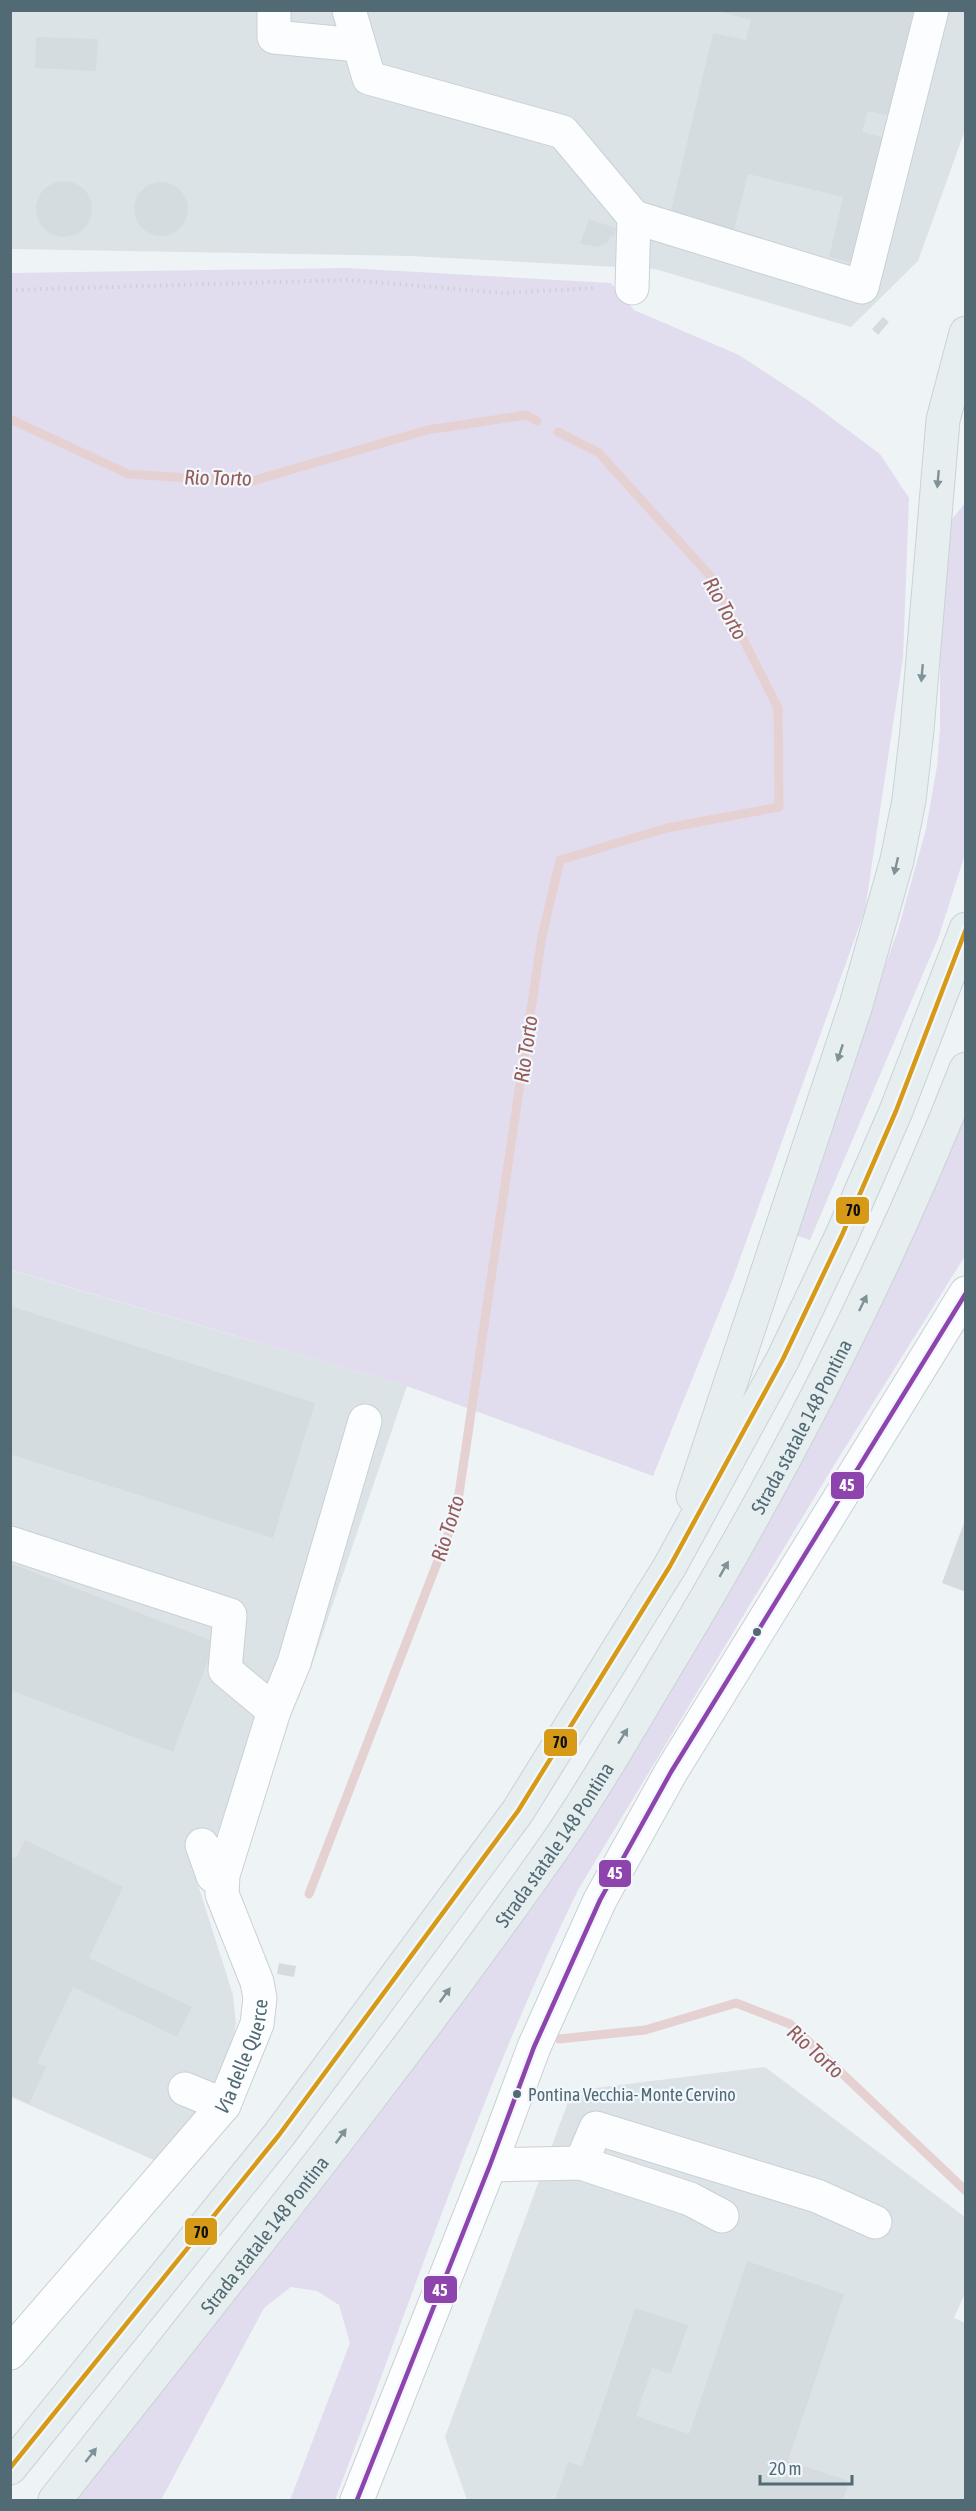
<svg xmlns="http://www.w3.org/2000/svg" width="976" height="2511" font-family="'Asap Condensed',sans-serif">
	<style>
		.industrial { fill: #dce3e7 }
		.green { fill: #e2ddee }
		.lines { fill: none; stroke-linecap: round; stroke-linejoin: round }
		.stream { stroke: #e6d1d2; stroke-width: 9 }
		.building { fill: #d5dcdf }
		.minor-casing { stroke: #cad0d3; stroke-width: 35 }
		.highway-casing { stroke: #c9d2d5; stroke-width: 35 }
		.path { stroke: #cad2d5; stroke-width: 4; stroke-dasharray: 1.5 4.5; stroke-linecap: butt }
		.minor { stroke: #fcfdfe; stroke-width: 33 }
		.highway { stroke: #e6eef0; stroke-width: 33 }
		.bus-1-casing { stroke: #f2f7fd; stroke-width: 9 }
		.bus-2-casing { stroke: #f2f7fd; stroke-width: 9 }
		.bus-1 { stroke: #8e44ad; stroke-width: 4.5 }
		.bus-2 { stroke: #d69a17; stroke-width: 4.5 }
		.oneway { fill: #7e9298 }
		.bus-dot { fill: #516a73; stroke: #f2f7fd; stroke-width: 2 }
		.labels { text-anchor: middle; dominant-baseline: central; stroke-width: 4.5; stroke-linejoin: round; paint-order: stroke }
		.bus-label { font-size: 18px; fill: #516a73; stroke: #f2f7fd; text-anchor: start }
		.street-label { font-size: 20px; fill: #516a73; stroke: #f2f7fd }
		.water-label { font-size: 21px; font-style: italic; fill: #975c58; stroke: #f2f7fd }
		.line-badge { stroke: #f2f7fd; stroke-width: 2 }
		.badge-label { font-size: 16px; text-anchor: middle; font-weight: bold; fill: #fff }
		.pale-badge-label { font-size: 16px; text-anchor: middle; font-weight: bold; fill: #111 }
	</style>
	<rect width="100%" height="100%" fill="#eef3f6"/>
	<g class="industrial">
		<path d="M12,11H965V130L918,261L851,327L655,269L410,256L11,249Z"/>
		<path d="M10,1270L407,1386L311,1668L278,1658L216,1837L187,1850L233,1995L236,2023L231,2054L222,2077L191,2120L156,2161L11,2097Z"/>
		<path d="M765,2067L965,2217V2293L954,2318L965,2323V2500H467L445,2437L572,2091Z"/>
	</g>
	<g class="green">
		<path d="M347,268L611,283L634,310L739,355L809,401L880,454L909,498L903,658L865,910L733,1278L653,1476L407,1386L11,1270L10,273Z"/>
		<path d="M965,503V854L939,936L810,1240L789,1233L898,930L926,829L937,766L940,728V580L945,528Z"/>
		<path d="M965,1100V1256L828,1475L578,1890C482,2087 413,2296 335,2500H290L350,2343L339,2305L317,2291L291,2287L264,2308L161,2500H63L589,1810Z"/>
	</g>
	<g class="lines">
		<g class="stream">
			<path d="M10,419L128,474L249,482L427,430L527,415L537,421"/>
			<path d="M309,1894L456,1514L542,936L560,860L667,828L779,807L778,708L712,578L599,453L558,432"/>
			<path d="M559,2039L645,2030L736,2003L790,2024L966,2191"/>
		</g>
	</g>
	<g class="building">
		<path d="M713,10H913L910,23L921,25L899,118L868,111L862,132L894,140L864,266L829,257L843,197L748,174L732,238L668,223L713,33L746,40L751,20Z"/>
		<path d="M36,37L98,39L96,71L35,68Z"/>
		<circle cx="64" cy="209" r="28"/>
		<circle cx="161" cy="209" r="27"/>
		<path d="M589,219L616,228L614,237L611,236L607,243L599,247L580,244Z"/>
		<path d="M883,317L889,322L878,335L872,329Z"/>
		<path d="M10,1306L315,1403L273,1538L10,1454Z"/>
		<path d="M965,1520H966V1592L942,1583Z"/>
		<path d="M10,1563L215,1642L173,1752L10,1690Z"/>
		<path d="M25,1840L123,1887L89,1958L192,2007L177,2037L73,1987L37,2063L46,2067L29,2104L10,2095V1856L16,1858Z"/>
		<path d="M279,1963L296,1966L294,1977L277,1974Z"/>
		<path d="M747,2261L844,2294L788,2461L849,2481L843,2500H555L568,2462L582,2466L635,2308L688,2325L671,2374L652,2368L636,2416L689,2434Z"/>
	</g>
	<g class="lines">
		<g class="minor-casing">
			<g id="minor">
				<path d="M274,10V37L358,45"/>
				<path d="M349,10L369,78L563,132L634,217L862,287L932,10"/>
				<path d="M632,288L634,217"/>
				<path d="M10,1543L230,1615L225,1670L274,1711"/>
				<path d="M202,1845L213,1876"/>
				<path d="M185,2089L224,2105"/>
				<path d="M581,2163L596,2128L817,2196L875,2222"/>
				<path d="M490,2165L581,2163L690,2199L722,2216"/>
				<path id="s1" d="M10,2353L224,2105L257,2024L260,1998L257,1982L222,1894L223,1875L274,1711L294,1663L365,1421"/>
				<path d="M357,2500L490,2165L534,2047L600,1900L671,1772L966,1293"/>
			</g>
		</g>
		<g class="highway-casing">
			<g id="highway">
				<path d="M693,1496L856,1005L897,860L909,800L917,730L943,420L966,333"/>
				<path d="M10,2468L279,2135L518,1811L670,1566L783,1359L842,1235L896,1111L966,929"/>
				<path id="s2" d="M55,2500C224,2285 396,2072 554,1847C596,1787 633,1721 671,1658C784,1470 886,1273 966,1069"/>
			</g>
		</g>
		<path class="path" d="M10,290L348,280L503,293L594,288"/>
		<use href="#minor" class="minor"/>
		<use href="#highway" class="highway"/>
		<g class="bus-1-casing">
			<path id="bus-1" d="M357,2500L490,2165L534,2047L600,1900L671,1772L966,1293"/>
		</g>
		<g class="bus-2-casing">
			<path id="bus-2" d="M10,2468L279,2135L518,1811L670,1566L783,1359L842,1235L896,1111L966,929"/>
		</g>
		<use href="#bus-1" class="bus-1"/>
		<use href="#bus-2" class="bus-2"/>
	</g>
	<defs><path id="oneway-solid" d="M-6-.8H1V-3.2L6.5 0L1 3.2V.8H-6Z" transform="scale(1.5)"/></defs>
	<g class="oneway">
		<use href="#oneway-solid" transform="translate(938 479) rotate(95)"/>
		<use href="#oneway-solid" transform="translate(922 673) rotate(95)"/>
		<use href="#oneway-solid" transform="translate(896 866) rotate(103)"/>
		<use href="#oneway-solid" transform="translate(840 1053) rotate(108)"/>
		<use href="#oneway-solid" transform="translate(863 1303) rotate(-64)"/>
		<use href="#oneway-solid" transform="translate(724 1569) rotate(-60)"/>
		<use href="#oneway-solid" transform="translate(623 1736) rotate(-58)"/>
		<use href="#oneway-solid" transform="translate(445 1995) rotate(-54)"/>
		<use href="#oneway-solid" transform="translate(341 2136) rotate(-54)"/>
		<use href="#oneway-solid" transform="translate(91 2455) rotate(-52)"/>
	</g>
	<g class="bus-dot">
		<circle cx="757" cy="1632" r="5"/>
		<circle cx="517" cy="2094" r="5"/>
	</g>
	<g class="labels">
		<g class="bus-label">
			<text x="528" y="2094">Pontina Vecchia- Monte Cervino</text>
		</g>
		<g class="street-label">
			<text stroke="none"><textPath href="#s2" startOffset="1310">Strada statale 148 Pontina</textPath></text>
			<text stroke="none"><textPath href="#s2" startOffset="824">Strada statale 148 Pontina</textPath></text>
			<text stroke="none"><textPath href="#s1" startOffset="380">Via delle Querce</textPath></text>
			<text stroke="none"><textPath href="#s2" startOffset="338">Strada statale 148 Pontina</textPath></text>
		</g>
		<g class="water-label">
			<text transform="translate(218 477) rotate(1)">Rio Torto</text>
			<text transform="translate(726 608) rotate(61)">Rio Torto</text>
			<text transform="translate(525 1049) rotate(-82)">Rio Torto</text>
			<text transform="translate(447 1528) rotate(-73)">Rio Torto</text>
			<text transform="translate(816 2051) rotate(42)">Rio Torto</text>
		</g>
	</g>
	<g class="line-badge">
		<rect x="835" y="1196" width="35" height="29" rx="6" fill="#d69a17"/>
		<rect x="830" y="1471" width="35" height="29" rx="6" fill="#8e44ad"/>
		<rect x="543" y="1728" width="35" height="29" rx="6" fill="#d69a17"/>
		<rect x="598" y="1859" width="34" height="29" rx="6" fill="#8e44ad"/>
		<rect x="184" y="2217" width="34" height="29" rx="6" fill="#d69a17"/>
		<rect x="423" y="2275" width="35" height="29" rx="6" fill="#8e44ad"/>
	</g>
	<g class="badge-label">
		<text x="847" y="1491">45</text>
		<text x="615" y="1879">45</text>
		<text x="440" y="2296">45</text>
	</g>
	<g class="pale-badge-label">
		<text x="853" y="1216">70</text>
		<text x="560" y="1748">70</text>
		<text x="201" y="2238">70</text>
	</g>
	<rect width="976" height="2511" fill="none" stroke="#516a73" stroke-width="24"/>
	<path d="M760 2475v9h92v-9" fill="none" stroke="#516a73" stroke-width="3"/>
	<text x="769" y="2475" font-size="18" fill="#516a73" stroke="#f2f7fd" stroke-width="4.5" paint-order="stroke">20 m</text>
</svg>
